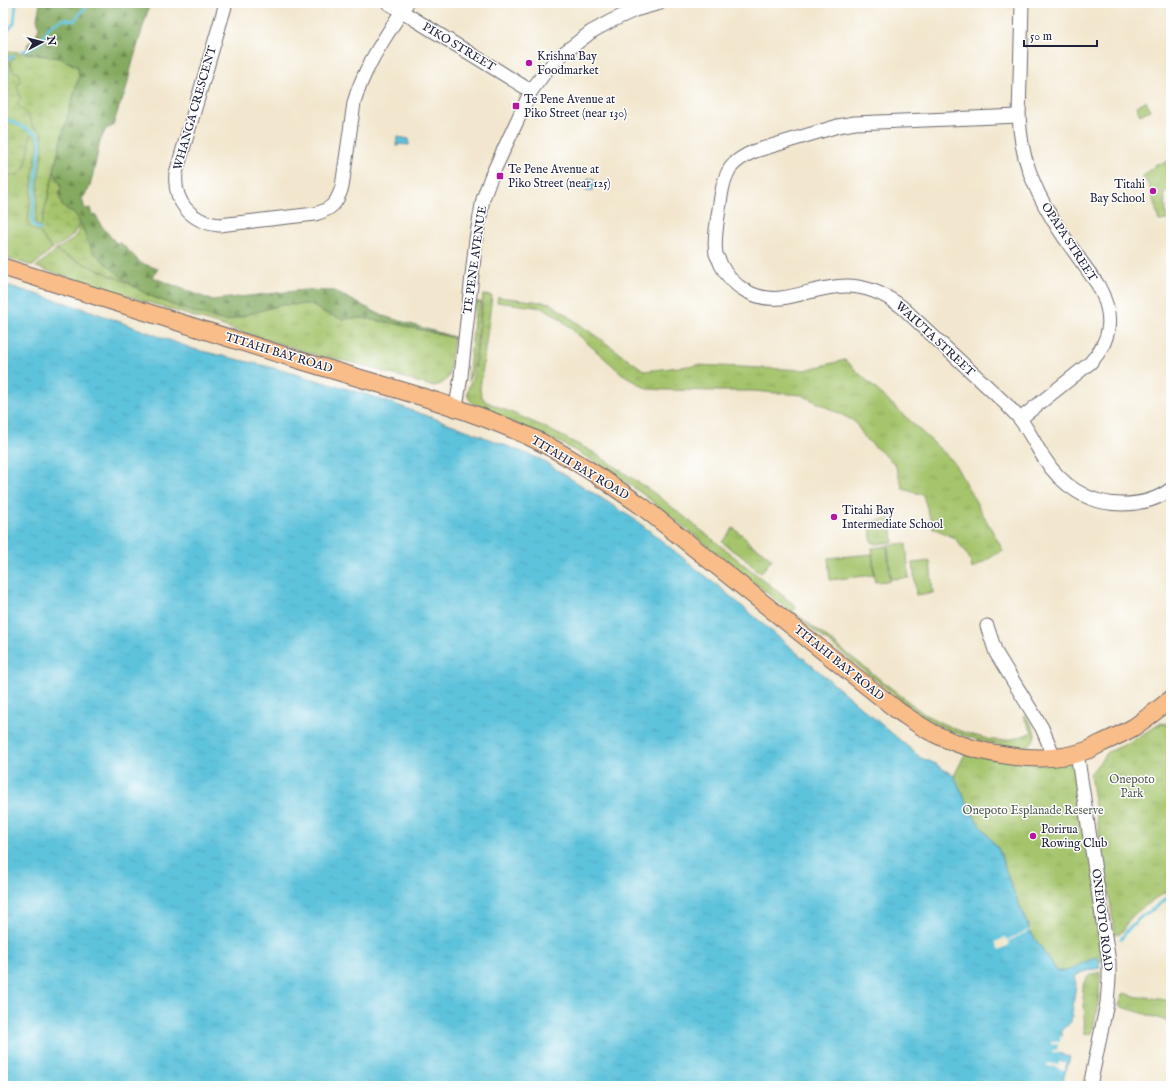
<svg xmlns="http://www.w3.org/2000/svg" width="1174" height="1089" font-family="'IM FELL English',serif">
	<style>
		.grass { fill: url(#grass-tufts); stroke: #647354 }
		.forest { fill: url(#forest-firs); stroke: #53664e }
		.wetland { fill: url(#wetland-marsh); stroke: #647354 }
		.pitch { fill: #a5c46c; stroke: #647354 }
		.water { fill: url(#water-ripples); stroke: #40728b }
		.pier { fill: #f2e7ce }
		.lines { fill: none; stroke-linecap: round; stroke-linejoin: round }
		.stream { stroke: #5dc2db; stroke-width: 3 }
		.minor-casing { stroke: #6b676e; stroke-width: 15 }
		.major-casing { stroke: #6b676e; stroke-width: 19 }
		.minor { stroke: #fff; stroke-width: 13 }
		.major { stroke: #f8bd89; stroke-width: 17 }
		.poi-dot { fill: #b5179e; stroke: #fff; stroke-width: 1.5 }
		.labels { text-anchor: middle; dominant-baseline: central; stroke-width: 3; stroke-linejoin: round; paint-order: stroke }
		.street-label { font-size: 12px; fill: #22223b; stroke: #fff }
		.poi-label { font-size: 12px; fill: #22223b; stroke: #fff; text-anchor: start }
		.park-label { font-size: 12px; fill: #505b4c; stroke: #fff }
	</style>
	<defs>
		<pattern id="grass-tufts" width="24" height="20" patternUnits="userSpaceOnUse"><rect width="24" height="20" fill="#a5c46c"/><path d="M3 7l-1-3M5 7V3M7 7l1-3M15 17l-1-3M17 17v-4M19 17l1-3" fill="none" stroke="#8ea85e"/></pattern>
		<pattern id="forest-firs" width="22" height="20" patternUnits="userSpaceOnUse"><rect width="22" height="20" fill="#84aa60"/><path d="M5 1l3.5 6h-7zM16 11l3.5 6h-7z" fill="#6c8a50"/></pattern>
		<pattern id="wetland-marsh" width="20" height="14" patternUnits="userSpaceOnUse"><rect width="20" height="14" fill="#a5c46c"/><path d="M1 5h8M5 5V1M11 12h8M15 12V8" fill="none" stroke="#8ea85e"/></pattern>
		<pattern id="water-ripples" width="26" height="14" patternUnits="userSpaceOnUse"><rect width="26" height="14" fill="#5dc2db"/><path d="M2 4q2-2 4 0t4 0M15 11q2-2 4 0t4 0" fill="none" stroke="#51a6bd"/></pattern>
	</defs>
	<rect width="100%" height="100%" fill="#fff"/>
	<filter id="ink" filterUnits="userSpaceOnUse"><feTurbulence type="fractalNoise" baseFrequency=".025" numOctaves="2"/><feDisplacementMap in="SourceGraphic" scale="8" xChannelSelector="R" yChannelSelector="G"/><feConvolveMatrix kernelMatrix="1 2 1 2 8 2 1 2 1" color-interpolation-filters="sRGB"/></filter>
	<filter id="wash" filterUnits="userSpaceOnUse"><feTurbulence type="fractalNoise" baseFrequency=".012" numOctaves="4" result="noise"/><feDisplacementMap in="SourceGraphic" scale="16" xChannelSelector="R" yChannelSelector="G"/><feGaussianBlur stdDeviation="0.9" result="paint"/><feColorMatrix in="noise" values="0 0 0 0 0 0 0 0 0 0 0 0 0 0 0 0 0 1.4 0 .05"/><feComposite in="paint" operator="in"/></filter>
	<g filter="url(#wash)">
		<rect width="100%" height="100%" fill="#f2e7ce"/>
		<g class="grass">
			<path d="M3,50L60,58L78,67L79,77L61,139L40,232L49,246L52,249L33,266L3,257Z"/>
			<path d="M1146,101L1150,110L1140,115L1136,106Z"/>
			<path d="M1171,159V185L1164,193L1167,220L1159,221L1149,185L1142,177L1148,171L1153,168L1156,164L1165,163Z"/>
			<path d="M56,250L60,253L128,283L148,295L183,309L206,316L226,321L280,305L310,304L323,312L342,319L361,318L393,323L454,338L449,376C445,383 439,386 431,386L354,363L319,356L36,267Z"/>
			<path d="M483,295L492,296L480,389L481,395L485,401L540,425L593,452L657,495L797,607L793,611L924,714C943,724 961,733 981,737C985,738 989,740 993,740C1006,742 1021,737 1032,732L1023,716L1025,715C1028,720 1034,728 1035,734C1035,739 1032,744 1026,746C1009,750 964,737 948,730C933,723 919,714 906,704L644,495L606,468L561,443L480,408C460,397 469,388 475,372Z"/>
			<path d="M498,297L550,303L645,371L697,365L805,370L845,360L953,461L1003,550L972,569L970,559L955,538L933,528L923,495L903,489L895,464L866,439L854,421L802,395L752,391H718L667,390L647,389L621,373L557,316L543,308L497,302Z"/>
			<path d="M476,302H481L474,367L472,374L468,381Z"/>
			<path d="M891,519L893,542L875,544L871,541L870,521Z"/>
			<path d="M733,528L745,537L749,543L753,546L761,550L772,559L761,573L750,564L744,557L733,551L722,542Z"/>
			<path d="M1171,722V888C1156,898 1141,907 1129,920C1123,927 1127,933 1115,934L1090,774L1108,752L1122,746L1161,723L1168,724Z"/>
			<path d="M968,748L1077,753L1109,962L1099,961L1070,971H1057L1030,931L1009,880L999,850L972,814L954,776Z"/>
			<path d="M1100,972C1100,993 1097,1013 1092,1033L1084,1034C1084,1025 1085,1015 1084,1006C1083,990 1078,976 1100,972Z"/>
			<path d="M1124,993C1131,995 1139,998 1146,997L1171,1001V1022L1119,1006L1122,996Z"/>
		</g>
		<path class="forest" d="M40,3H150L132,64L125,94L119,107L113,126L106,129L100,141L94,170L89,189L82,199L85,209L90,208L92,216L96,215L100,224L116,243H121L141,263L158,269L152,277L211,300L305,290L334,291L383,316L454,337V338L393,323L361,318L342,319L323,312L310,304L280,305L226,321L206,316L183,309L148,295L128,283L92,251L84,231L75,214L69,211L62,206L59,195L61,186L54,172L61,139L79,77L78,67L60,58L26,53L28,43L35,37L39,28L37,19Z"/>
		<g class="wetland">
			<path d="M3,52L5,56H13L15,58L10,60L11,66L14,72L19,73L21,79L17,86L21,99L17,103C19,110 28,112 30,118C32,122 31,124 33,128H37L42,132L43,148L39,175L36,224L37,226H41L54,172L61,186L59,195L62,206L69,211L75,214L79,220C75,238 67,240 52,249L49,246L40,232L36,231L29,226L28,221L34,167L38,145C38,139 35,137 31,134L30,136C29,146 29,171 16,175C12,176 7,175 3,175Z"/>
			<path d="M80,223L92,251L128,283L60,253L56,250C69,241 77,240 80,223Z"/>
		</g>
		<g class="pitch">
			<path d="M906,543L909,578L891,579L888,545Z"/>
			<path d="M887,546L890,581L875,582L872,548Z"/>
			<path d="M872,554L874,575L830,580L828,558Z"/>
			<path d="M930,561L933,593L916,595L913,563Z"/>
		</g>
		<g class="water">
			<path d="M398,137L409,139V145L399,144L398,146H396L397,138Z"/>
			<path d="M588,178L594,179V184H596V187H593V191H586Z"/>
			<path d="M3,284L88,310L193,349L274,368L368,395L456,426L540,459L637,521L723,590L921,758L934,763L954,776L972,814L999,850L1009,880L1030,931L1057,971H1067L1095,957L1099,958L1100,968L1082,972L1074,977L1076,983L1071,1022L1062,1031L1059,1048L1062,1055L1070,1057L1061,1086H3Z"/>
		</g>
		<g class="pier">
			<path d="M1031,929L1032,930L1008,941L1009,945L999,950L995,942L1006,937L1007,940Z"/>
			<path d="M1060,1036L1063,1037L1061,1048L1062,1053L1052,1052L1053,1050H1057L1058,1044L1051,1043L1052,1041L1060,1042Z"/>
			<path d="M1059,1062H1066L1065,1070L1058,1069V1067L1047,1066L1048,1063L1059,1065Z"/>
		</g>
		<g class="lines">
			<g class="stream">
				<path d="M3,37L14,23L16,3"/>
				<path d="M23,51L28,50L41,42L49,27L63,19L74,21L85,8L87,3"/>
				<path d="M3,59L8,71L3,93"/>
				<path d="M4,61L14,56"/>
				<path d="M3,117L37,134L40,138V148L37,170L32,222L35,227L40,229"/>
				<path d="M1121,939L1130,927L1143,915L1155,908L1171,895"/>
			</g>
		</g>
	</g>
	<g filter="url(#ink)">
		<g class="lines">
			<g class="minor-casing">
				<g id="minor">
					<path d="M226,3L176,173C173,202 191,222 219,225L315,214C332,209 337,203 342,187L354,103C364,66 387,35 407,3"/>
					<path d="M388,3L531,91"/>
					<path d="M1019,116L855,123L838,126L755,151C731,161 725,171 721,196C719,212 713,238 716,254C717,257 720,261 721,265C732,287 756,301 781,298C803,295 824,286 846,286C868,286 885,294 902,307L1007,405C1011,410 1016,414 1019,418C1029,430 1035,445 1044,458C1061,485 1088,504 1122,504C1138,504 1157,500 1171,489"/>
					<path d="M456,407L461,376L476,239L483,199L491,177L531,91L546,71L560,56L591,32L611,21L635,10L660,3"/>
					<path d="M1020,419L1090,363C1113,339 1114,314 1098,285C1072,248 1042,211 1028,167C1022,151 1020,134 1019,116L1022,3"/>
					<path d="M987,626L996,653L1042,728L1050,747L1052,757"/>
					<path d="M1077,753L1109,962V979L1107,1003L1090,1086"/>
				</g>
			</g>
			<g class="major-casing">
				<path id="major" d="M3,267C102,298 200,329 299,360C376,384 455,403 528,436C569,455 606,481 643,507L897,710C909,718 921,727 933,733C974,754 1044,767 1088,750C1093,748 1097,745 1102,743C1113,738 1124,733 1134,727C1147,718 1159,709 1171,699"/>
			</g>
			<use href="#minor" class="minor"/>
			<use href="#major" class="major"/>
		</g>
	</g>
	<g class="poi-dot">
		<circle cx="529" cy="63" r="4"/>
		<rect x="512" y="102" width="8" height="8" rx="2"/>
		<rect x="496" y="172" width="8" height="8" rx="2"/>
		<circle cx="1153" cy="191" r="4"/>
		<circle cx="834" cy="517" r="4"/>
		<circle cx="1033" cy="836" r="4"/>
	</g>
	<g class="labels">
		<g class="street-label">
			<text transform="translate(459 47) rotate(31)">PIKO STREET</text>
			<text transform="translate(195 108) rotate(-74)">WHANGA CRESCENT</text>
			<text transform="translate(1069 242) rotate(57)">OPAPA STREET</text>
			<text transform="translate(475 260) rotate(-82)">TE PENE AVENUE</text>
			<text transform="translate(935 339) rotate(43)">WAIUTA STREET</text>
			<text transform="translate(279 353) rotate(17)">TITAHI BAY ROAD</text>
			<text transform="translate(580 468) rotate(31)">TITAHI BAY ROAD</text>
			<text transform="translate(839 663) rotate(39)">TITAHI BAY ROAD</text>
			<text transform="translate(1102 920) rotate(83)">ONEPOTO ROAD</text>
		</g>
		<g class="poi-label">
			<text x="537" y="56">Krishna Bay<tspan x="537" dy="14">Foodmarket</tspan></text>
			<text x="524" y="99">Te Pene Avenue at<tspan x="524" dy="14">Piko Street (near 130)</tspan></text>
			<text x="508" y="169">Te Pene Avenue at<tspan x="508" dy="14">Piko Street (near 125)</tspan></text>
			<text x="1145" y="184" text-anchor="end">Titahi<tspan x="1145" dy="14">Bay School</tspan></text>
			<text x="842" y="510">Titahi Bay<tspan x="842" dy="14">Intermediate School</tspan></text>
			<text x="1041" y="829">Porirua<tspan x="1041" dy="14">Rowing Club</tspan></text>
		</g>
		<g class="park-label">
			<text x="1132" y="779">Onepoto<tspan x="1132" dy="14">Park</tspan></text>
			<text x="1033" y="810">Onepoto Esplanade Reserve</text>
		</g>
	</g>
	<rect width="1174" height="1089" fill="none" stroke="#fff" stroke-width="16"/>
	<g transform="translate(42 42) rotate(83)" stroke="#ffffff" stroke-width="3" paint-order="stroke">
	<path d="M0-3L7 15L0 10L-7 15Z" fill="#22223b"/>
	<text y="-6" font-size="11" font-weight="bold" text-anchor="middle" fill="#22223b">N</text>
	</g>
	<path d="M1024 40v6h73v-6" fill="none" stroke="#22223b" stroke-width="2"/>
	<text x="1030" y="40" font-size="12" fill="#22223b" stroke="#ffffff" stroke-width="3" paint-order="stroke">50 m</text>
</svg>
